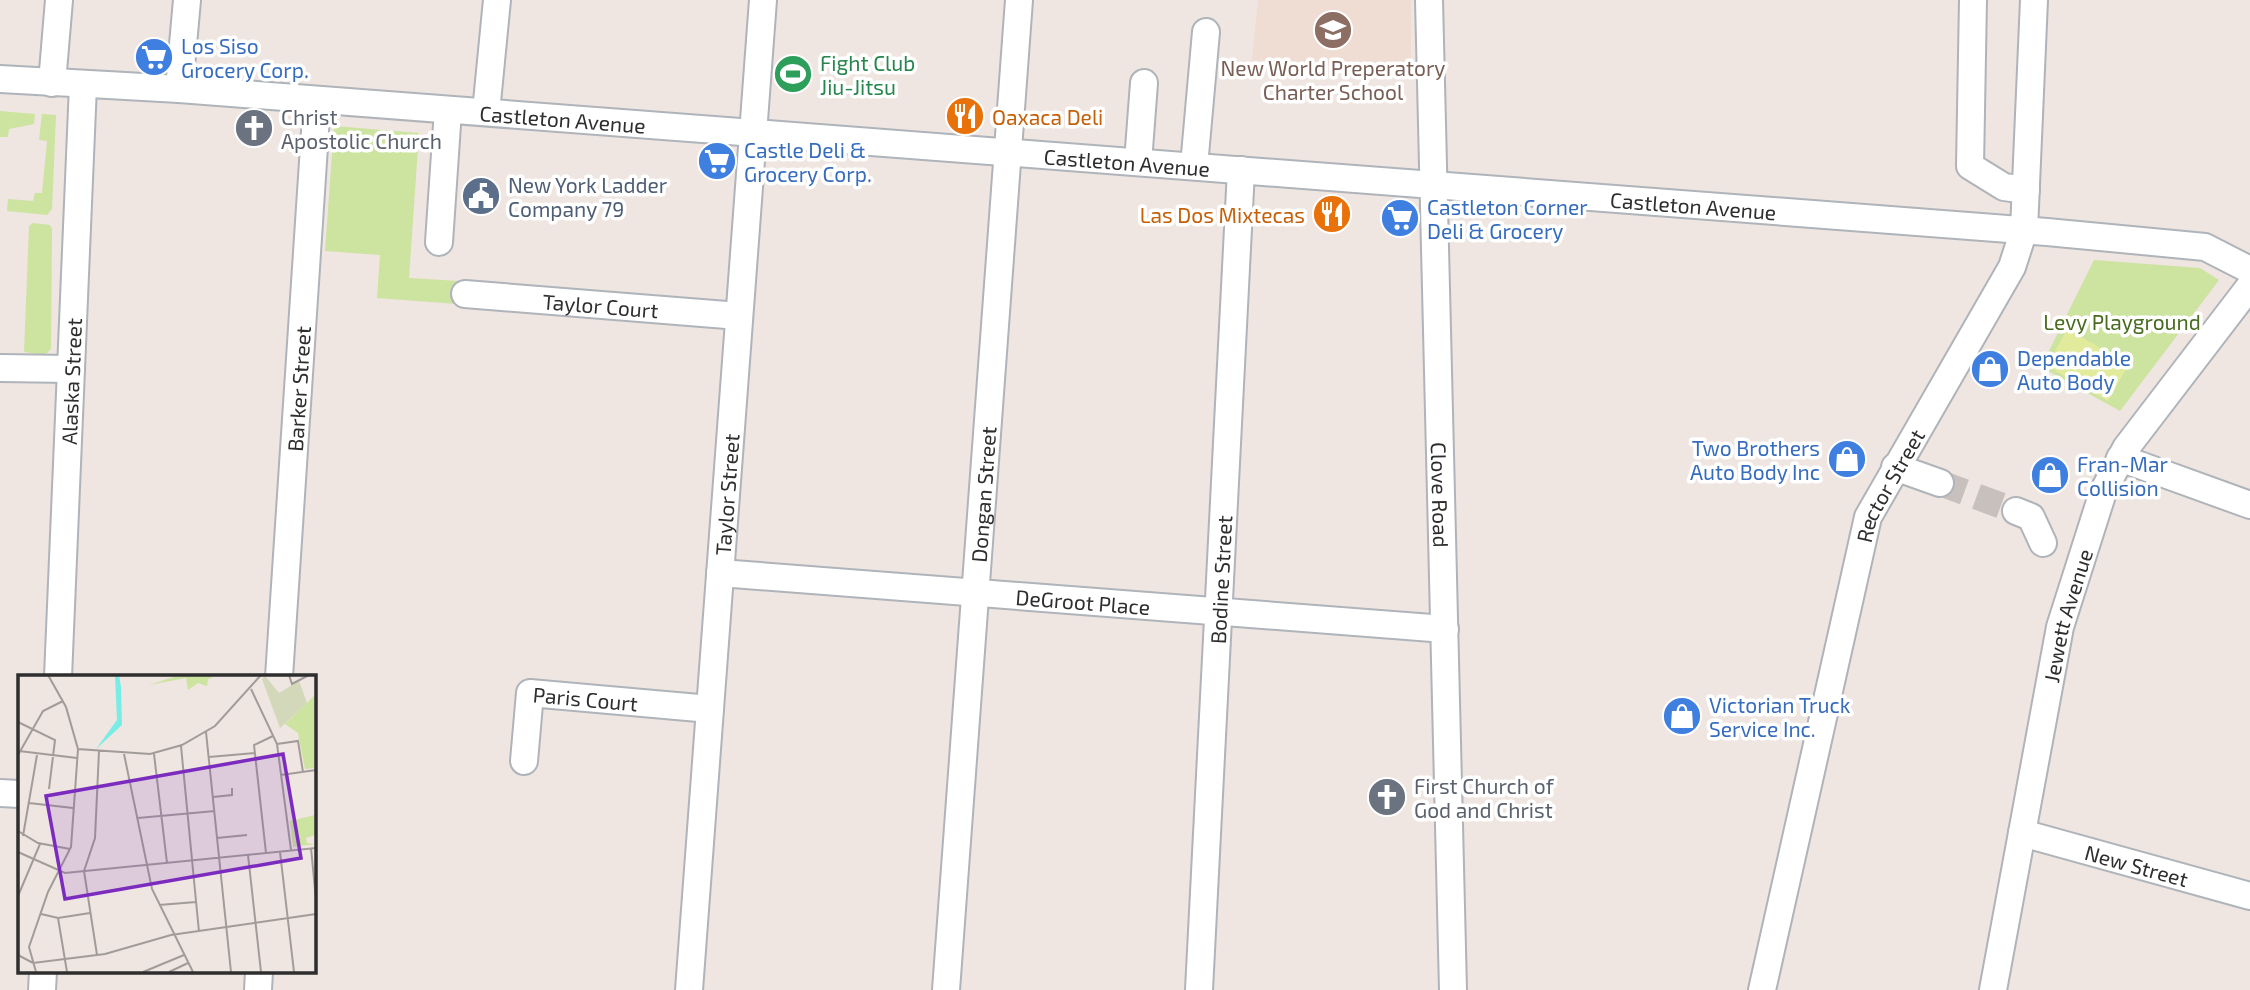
<svg xmlns="http://www.w3.org/2000/svg" width="2250" height="990" font-family="'Exo 2',sans-serif">
	<style>
		.education { fill: #efdcd2 }
		.green { fill: #cde3a0 }
		.pitch { fill: #e2ea9c }
		.lines { fill: none; stroke-linecap: round; stroke-linejoin: round }
		.minor-tunnel { stroke: #c8c0bd; stroke-width: 26; stroke-dasharray: 26 13; stroke-linecap: butt }
		.minor-casing { stroke: #aeb4ba; stroke-width: 30 }
		.minor { stroke: #fff; stroke-width: 26 }
		.labels { text-anchor: middle; dominant-baseline: central; stroke-width: 7; stroke-linejoin: round; paint-order: stroke }
		.shop-label { font-size: 21px; fill: #366cbe; stroke: #fff; text-anchor: start }
		.leisure-label { font-size: 21px; fill: #27864d; stroke: #fff; text-anchor: start }
		.education-label { font-size: 21px; fill: #785e54; stroke: #fff }
		.worship-label { font-size: 21px; fill: #5b616d; stroke: #fff; text-anchor: start }
		.food-label { font-size: 21px; fill: #c56008; stroke: #fff; text-anchor: start }
		.street-label { font-size: 21px; fill: #2e2e2e; stroke: #fff }
		.service-label { font-size: 21px; fill: #4e5e75; stroke: #fff; text-anchor: start }
		.park-label { font-size: 21px; fill: #476c1d; stroke: #fff }
		.inset-road { fill: none; stroke: #a29c99; stroke-width: 2 }
		.view { fill: #7b2cbf; fill-opacity: 0.15; stroke: #7b2cbf; stroke-width: 3.5 }
		.inset-edge { fill: none; stroke: #2e2e2e; stroke-width: 3.5 }
	</style>
	<rect width="100%" height="100%" fill="#efe5e1"/>
	<path class="education" d="M1258,0H1411V76L1394,70L1252,60Z"/>
	<g class="green">
		<path d="M0,111L35,114L34,124L9,129L8,137H0Z"/>
		<path d="M42,114L56,115L52,209L47,215L7,211L8,199L33,201L35,193H42L47,141L39,140Z"/>
		<path d="M334,126L419,133L409,278L459,281L457,304L377,298L380,255L325,251Z"/>
		<path d="M33,223L50,225L52,229L51,349L45,355L24,352L29,226Z"/>
		<path d="M2094,260L2200,268L2219,280L2120,411L2041,367Z"/>
	</g>
	<path class="pitch" d="M2067,329L2129,364L2108,401L2047,366Z"/>
	<g class="lines">
		<path class="minor-tunnel" d="M1940,483L2016,511"/>
		<g class="minor-casing">
			<g id="minor">
				<path id="s1" d="M1429,0L1453,990"/>
				<path d="M1973,0L1970,166L2004,187L2026,190"/>
				<path id="s2" d="M0,79L179,89L2047,232L2205,247L2250,270"/>
				<path d="M52,83L59,0"/>
				<path d="M179,89L187,0"/>
				<path d="M486,112L497,0"/>
				<path d="M1138,162L1144,83"/>
				<path d="M1194,166L1206,32"/>
				<path d="M439,242L448,110"/>
				<path id="s3" d="M465,294L739,316"/>
				<path d="M0,368L71,369"/>
				<path d="M2120,458L2250,505"/>
				<path d="M1895,467L1940,483"/>
				<path d="M2016,511L2031,517L2043,543"/>
				<path id="s4" d="M720,573L1445,629"/>
				<path id="s5" d="M58,677L83,85"/>
				<path id="s6" d="M279,677L317,101"/>
				<path id="s7" d="M524,761L530,693L710,709"/>
				<path d="M0,793L19,794"/>
				<path id="s8" d="M2022,833L2250,896"/>
				<path d="M42,990L43,971"/>
				<path d="M258,990L259,971"/>
				<path id="s9" d="M689,990L763,0"/>
				<path id="s10" d="M946,990L1019,0"/>
				<path id="s11" d="M1199,990L1241,170"/>
				<path id="s12" d="M1762,990L1868,517L2012,267L2024,230L2034,0"/>
				<path id="s13" d="M1993,990L2060,627L2103,492L2126,448L2250,286"/>
			</g>
		</g>
		<use href="#minor" class="minor"/>
	</g>
	<defs>
		<g id="school-disc" transform="scale(2.0125)"><circle r="9.5" fill="#8d6e63" stroke="#fff"/><path d="M0-5L7-2L0 1L-7-2ZM-4 1L0 2.5L4 1V4Q0 6-4 4Z" fill="#fff"/></g>
		<g id="supermarket-disc" transform="scale(2.0125)"><circle r="9.5" fill="#3f7fe0" stroke="#fff"/><path d="M-6-5.5h2.5l.6 2H6L4.5 2H-2.5L-4.4-4H-6ZM-1.5 3.2a1.3 1.3 0 1 0 .1 0ZM3 3.2a1.3 1.3 0 1 0 .1 0Z" fill="#fff"/></g>
		<g id="stadium-disc" transform="scale(2.0125)"><circle r="9.5" fill="#2e9e5b" stroke="#fff"/><path d="M0-5a6.5 5 0 1 0 0 10a6.5 5 0 1 0 0-10ZM-3.5-1.8h7v3.6h-7Z" fill="#fff"/></g>
		<g id="restaurant-disc" transform="scale(2.0125)"><circle r="9.5" fill="#e8710a" stroke="#fff"/><path d="M-5-6h1v4h1v-4h1v4h1v-4h1v5L-1.5 .5V6h-2V.5L-5-1ZM5-6V6H3V1.5H1.5Q1.5-4 5-6Z" fill="#fff"/></g>
		<g id="church-disc" transform="scale(2.0125)"><circle r="9.5" fill="#6b7280" stroke="#fff"/><path d="M-1.2-6h2.4v3.5h3.3v2.4h-3.3V6h-2.4V-.1h-3.3v-2.4h3.3Z" fill="#fff"/></g>
		<g id="civic-disc" transform="scale(2.0125)"><circle r="9.5" fill="#5c6f8a" stroke="#fff"/><path d="M-.6-6.5H3V-4.5H.6V-3L4-1V1h2V6H-6V1h2V-1L-.6-3ZM-1.2 2.5V6h2.4V2.5Z" fill="#fff"/></g>
		<g id="shop-disc" transform="scale(2.0125)"><circle r="9.5" fill="#3f7fe0" stroke="#fff"/><path d="M-5-2.5h2.3a2.7 3.5 0 0 1 5.4 0H5L5.5 6h-11ZM-1.5-2.5h3a1.5 2.3 0 0 0-3 0Z" fill="#fff"/></g>
	</defs>
	<g fill-rule="evenodd">
		<use href="#school-disc" x="1333" y="30"/>
		<use href="#supermarket-disc" x="154" y="57"/>
		<use href="#stadium-disc" x="793" y="74"/>
		<use href="#restaurant-disc" x="965" y="116"/>
		<use href="#church-disc" x="254" y="128"/>
		<use href="#supermarket-disc" x="717" y="161"/>
		<use href="#civic-disc" x="481" y="196"/>
		<use href="#restaurant-disc" x="1332" y="214"/>
		<use href="#supermarket-disc" x="1400" y="218"/>
		<use href="#shop-disc" x="1990" y="369"/>
		<use href="#shop-disc" x="1847" y="459"/>
		<use href="#shop-disc" x="2050" y="475"/>
		<use href="#shop-disc" x="1682" y="716"/>
		<use href="#church-disc" x="1387" y="797"/>
	</g>
	<g class="labels">
		<g class="shop-label">
			<text x="181" y="45">Los Siso<tspan x="181" dy="24">Grocery Corp.</tspan></text>
			<text x="744" y="149">Castle Deli &amp;<tspan x="744" dy="24">Grocery Corp.</tspan></text>
			<text x="1427" y="206">Castleton Corner<tspan x="1427" dy="24">Deli &amp; Grocery</tspan></text>
			<text x="2017" y="357">Dependable<tspan x="2017" dy="24">Auto Body</tspan></text>
			<text x="1820" y="447" text-anchor="end">Two Brothers<tspan x="1820" dy="24">Auto Body Inc</tspan></text>
			<text x="2077" y="463">Fran-Mar<tspan x="2077" dy="24">Collision</tspan></text>
			<text x="1709" y="704">Victorian Truck<tspan x="1709" dy="24">Service Inc.</tspan></text>
		</g>
		<g class="leisure-label">
			<text x="820" y="62">Fight Club<tspan x="820" dy="24">Jiu-Jitsu</tspan></text>
		</g>
		<g class="education-label">
			<text x="1333" y="67">New World Preperatory<tspan x="1333" dy="24">Charter School</tspan></text>
		</g>
		<g class="worship-label">
			<text x="281" y="116">Christ<tspan x="281" dy="24">Apostolic Church</tspan></text>
			<text x="1414" y="785">First Church of<tspan x="1414" dy="24">God and Christ</tspan></text>
		</g>
		<g class="food-label">
			<text x="992" y="116">Oaxaca Deli</text>
			<text x="1305" y="214" text-anchor="end">Las Dos Mixtecas</text>
		</g>
		<g class="street-label">
			<text stroke="none"><textPath href="#s2" startOffset="564">Castleton Avenue</textPath></text>
			<text stroke="none"><textPath href="#s2" startOffset="1130">Castleton Avenue</textPath></text>
			<text stroke="none"><textPath href="#s2" startOffset="1698">Castleton Avenue</textPath></text>
			<text stroke="none"><textPath href="#s3" startOffset="136">Taylor Court</textPath></text>
			<text stroke="none"><textPath href="#s5" startOffset="296">Alaska Street</textPath></text>
			<text stroke="none"><textPath href="#s6" startOffset="289">Barker Street</textPath></text>
			<text stroke="none"><textPath href="#s12" startOffset="522">Rector Street</textPath></text>
			<text stroke="none"><textPath href="#s9" startOffset="497">Taylor Street</textPath></text>
			<text stroke="none"><textPath href="#s10" startOffset="497">Dongan Street</textPath></text>
			<text stroke="none"><textPath href="#s1" startOffset="495">Clove Road</textPath></text>
			<text stroke="none"><textPath href="#s11" startOffset="411">Bodine Street</textPath></text>
			<text stroke="none"><textPath href="#s4" startOffset="364">DeGroot Place</textPath></text>
			<text stroke="none"><textPath href="#s13" startOffset="382">Jewett Avenue</textPath></text>
			<text stroke="none"><textPath href="#s7" startOffset="124">Paris Court</textPath></text>
			<text stroke="none"><textPath href="#s8" startOffset="119">New Street</textPath></text>
		</g>
		<g class="service-label">
			<text x="508" y="184">New York Ladder<tspan x="508" dy="24">Company 79</tspan></text>
		</g>
		<g class="park-label">
			<text x="2122" y="321">Levy Playground</text>
		</g>
	</g>
	<g transform="translate(18 675)">
		<rect width="298" height="298" fill="#efe5e1"/>
		<path d="M162,0H193L194,3L190,4L189,11L180,8L170,15L168,3L131,10ZM297,20V93L287,94L280,58L267,49ZM297,140V160L288,163L289,168L297,169L275,172L272,146Z" fill="#cde3a0"/>
		<path d="M247,1L261,18L281,6L289,28L262,53L244,4Z" fill="#d2d8b9"/>
		<path d="M97,0H101L103,12L104,50L78,74L99,45Z" fill="#78ede6"/>
		<path class="inset-road" d="M30,0L48,32L60,74L132,79L164,70L197,51L243,0M271,0L274,9L291,0M233,14L259,69L273,175M0,47L37,65L31,114M188,57L213,297M259,69L280,66L285,97M163,71L181,257M1,76L59,83M106,79L134,214L175,297M136,79L149,188M0,80L25,36L45,26M191,82L237,78M263,100L298,95M195,122L214,120V113M11,128L55,133M120,143L197,136M0,156L20,168L52,174M5,161L19,80M199,163L229,160M293,173L298,225M0,177L47,198L298,173M262,177L276,297M248,178L236,70L255,61M230,180L243,297M0,221L22,169M141,230L178,227M23,239L40,243L72,238M40,243L49,297M0,280L15,288L87,279L153,260L298,239M79,280L66,196L77,163L81,76M18,297L11,272L30,217L53,172L60,74M125,297L166,280M151,297L170,288"/>
		<path class="view" d="M265,79L283,183L47,224L28,121Z"/>
		<rect width="298" height="298" class="inset-edge"/>
	</g>
</svg>
